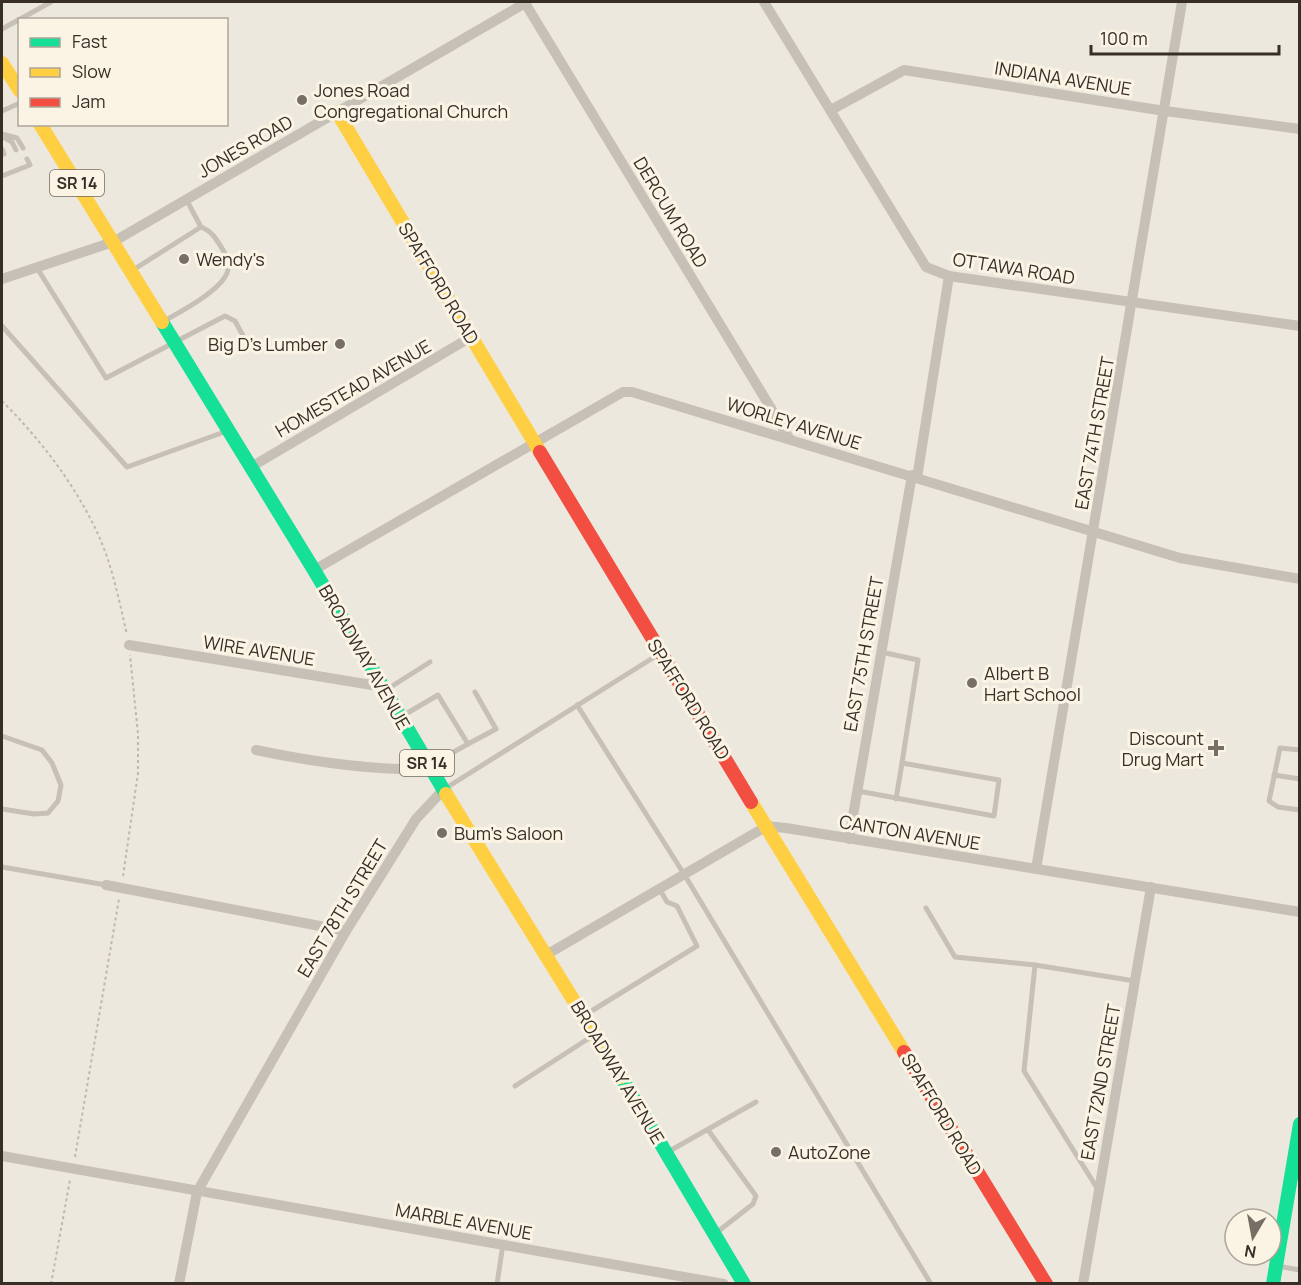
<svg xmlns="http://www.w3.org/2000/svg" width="1301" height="1285" font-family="Manrope,sans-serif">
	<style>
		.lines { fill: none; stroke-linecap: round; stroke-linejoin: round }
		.path { stroke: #beb8b0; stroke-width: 2; stroke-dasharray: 3 3; stroke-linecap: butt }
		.lane { stroke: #c6c0b7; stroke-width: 5 }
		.street { stroke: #c6c0b7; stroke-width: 10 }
		.fast { stroke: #16e098; stroke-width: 14 }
		.slow { stroke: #ffcf43; stroke-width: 14 }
		.jam { stroke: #f24e42; stroke-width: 14 }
		.poi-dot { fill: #776f66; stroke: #fbf4e5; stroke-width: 2 }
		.labels { text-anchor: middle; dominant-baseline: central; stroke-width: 6; stroke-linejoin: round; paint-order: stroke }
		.shield { fill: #fbf4e5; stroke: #72695f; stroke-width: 1.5 }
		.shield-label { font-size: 16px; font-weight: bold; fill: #372e26 }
		.street-label { font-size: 18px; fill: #372e26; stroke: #fbf4e5 }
		.poi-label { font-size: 18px; fill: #372e26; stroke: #fbf4e5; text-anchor: start }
	</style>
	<rect width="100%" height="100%" fill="#ede8de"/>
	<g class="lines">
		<g class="path">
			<path d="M2,401C40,439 74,483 97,532C112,564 119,600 127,635"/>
			<path d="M123,876L138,773V734L130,655"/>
			<path d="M75,1157L119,899"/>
			<path d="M51,1284L70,1180"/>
		</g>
		<g class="lane">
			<path d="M2,29L51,2"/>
			<path d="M2,111L20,103"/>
			<path d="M2,134L17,138L23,148"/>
			<path d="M3,137L12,142L16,150"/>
			<path d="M2,149L4,154"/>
			<path d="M2,176L30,165L27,159"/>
			<path d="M186,199L201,227"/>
			<path d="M37,268L106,378L225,316L235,321L246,341"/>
			<path d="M133,270L201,227C212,231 217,240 223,250C226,255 229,262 228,268C228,287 180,312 164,321"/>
			<path d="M2,326L127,467L227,431"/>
			<path d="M386,690L430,662"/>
			<path d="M577,705L684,874L931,1284"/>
			<path d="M404,715L438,695L468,744L430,765"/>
			<path d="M2,736L42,750L52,763L61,785L58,801L48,813L34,814L2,809"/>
			<path d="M468,744L496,729L475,692"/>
			<path d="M1300,750L1280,748L1269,801L1278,807L1300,810"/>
			<path d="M1274,775L1300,779"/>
			<path d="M446,788L659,654"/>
			<path d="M858,791L994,816L999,780L902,763L918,660L881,652"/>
			<path d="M896,799L902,763"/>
			<path d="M2,867L106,885"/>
			<path d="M926,908L955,957L1035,965L1135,981"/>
			<path d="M1035,965L1024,1071L1097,1188"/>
			<path d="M585,1015L697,946L677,906L667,902L659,888"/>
			<path d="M515,1086L594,1035"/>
			<path d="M708,1130L756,1196L753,1204L716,1233"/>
			<path d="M666,1153L756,1102"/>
			<path d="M1277,1266L1300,1270"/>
			<path d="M497,1284L503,1244"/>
		</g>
		<g class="street">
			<path d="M764,2L926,267L949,276L1300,326"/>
			<path d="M525,3L789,438"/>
			<path d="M831,110L904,70L1165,111L1300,129"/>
			<path d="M2,279L113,242L527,2"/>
			<path d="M251,467L471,337"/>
			<path d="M917,478L949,276"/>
			<path d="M314,570L623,392H632L1180,558L1300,579"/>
			<path d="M129,645L384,687"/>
			<path d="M256,750C313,762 372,771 431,769"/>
			<path d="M849,839L912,475"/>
			<path d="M1036,869L1182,2"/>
			<path d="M106,885L346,931"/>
			<path d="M546,955L767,826L786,828L1300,912"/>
			<path d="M2,1156L724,1284"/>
			<path d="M179,1284L197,1192L346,931L416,819L444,789"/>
			<path d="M1083,1284L1151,887"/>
		</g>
		<g class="fast">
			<path d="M162,322L314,570L446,794"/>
			<path d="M621,1077L744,1284"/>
			<path d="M1273,1284L1300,1124"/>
		</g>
		<g class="slow">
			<path d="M2,63L20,91"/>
			<path d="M337,112L540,452"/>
			<path d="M40,124L162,322"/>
			<path d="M446,794L621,1077"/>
			<path d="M751,802L904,1052"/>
		</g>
		<g class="jam">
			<path d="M540,452L751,802"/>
			<path d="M904,1052L1046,1284"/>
		</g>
	</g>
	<g class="poi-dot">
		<circle cx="302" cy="100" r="6"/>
		<circle cx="184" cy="259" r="6"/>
		<circle cx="340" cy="344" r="6"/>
		<circle cx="972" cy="683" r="6"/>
		<path d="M1213 739h6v6h6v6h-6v6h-6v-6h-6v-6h6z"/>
		<circle cx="442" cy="833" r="6"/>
		<circle cx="776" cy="1152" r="6"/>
	</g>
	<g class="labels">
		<g class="shield">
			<rect x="50" y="170" width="54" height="26" rx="4.5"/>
			<rect x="400" y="750" width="54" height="26" rx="4.5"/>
		</g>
		<g class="shield-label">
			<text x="77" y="183">SR 14</text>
			<text x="427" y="763">SR 14</text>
		</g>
		<g class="street-label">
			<text transform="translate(1063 78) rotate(9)">INDIANA AVENUE</text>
			<text transform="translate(245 146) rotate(-30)">JONES ROAD</text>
			<text transform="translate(671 212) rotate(59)">DERCUM ROAD</text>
			<text transform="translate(1014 268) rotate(9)">OTTAWA ROAD</text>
			<text transform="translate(439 283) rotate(59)">SPAFFORD ROAD</text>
			<text transform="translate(353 388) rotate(-30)">HOMESTEAD AVENUE</text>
			<text transform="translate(794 423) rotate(17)">WORLEY AVENUE</text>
			<text transform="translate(1094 433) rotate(-80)">EAST 74TH STREET</text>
			<text transform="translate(259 650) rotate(9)">WIRE AVENUE</text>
			<text transform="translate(863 654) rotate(-80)">EAST 75TH STREET</text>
			<text transform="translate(365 657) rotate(60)">BROADWAY AVENUE</text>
			<text transform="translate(689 699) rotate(58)">SPAFFORD ROAD</text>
			<text transform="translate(910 832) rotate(9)">CANTON AVENUE</text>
			<text transform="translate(342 908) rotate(-59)">EAST 78TH STREET</text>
			<text transform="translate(618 1072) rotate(59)">BROADWAY AVENUE</text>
			<text transform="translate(1100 1082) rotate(-80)">EAST 72ND STREET</text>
			<text transform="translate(942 1114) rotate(59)">SPAFFORD ROAD</text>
			<text transform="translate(464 1221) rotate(10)">MARBLE AVENUE</text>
		</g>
		<g class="poi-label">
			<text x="314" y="90">Jones Road<tspan x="314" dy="21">Congregational Church</tspan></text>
			<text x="196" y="259">Wendy's</text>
			<text x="328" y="344" text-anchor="end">Big D's Lumber</text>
			<text x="984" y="673">Albert B<tspan x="984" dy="21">Hart School</tspan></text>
			<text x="1204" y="738" text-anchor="end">Discount<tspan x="1204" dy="21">Drug Mart</tspan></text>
			<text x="454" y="833">Bum's Saloon</text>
			<text x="788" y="1152">AutoZone</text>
		</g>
	</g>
	<rect width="1301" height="1285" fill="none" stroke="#372e26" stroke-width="6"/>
	<rect x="18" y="18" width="210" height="108" fill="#fbf4e5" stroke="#ada599" stroke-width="1.5"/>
	<rect x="30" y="38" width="30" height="9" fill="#16e098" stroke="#ada599" stroke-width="1.5"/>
	<text x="72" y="48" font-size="18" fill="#372e26">Fast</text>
	<rect x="30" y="68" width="30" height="9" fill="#ffcf43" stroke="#ada599" stroke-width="1.5"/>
	<text x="72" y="78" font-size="18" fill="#372e26">Slow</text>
	<rect x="30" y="98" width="30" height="9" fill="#f24e42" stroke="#ada599" stroke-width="1.5"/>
	<text x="72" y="108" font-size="18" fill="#372e26">Jam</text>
	<g transform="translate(1253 1237) rotate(190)"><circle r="28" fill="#fbf4e5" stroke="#ada599" stroke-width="1.5"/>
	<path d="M0-4.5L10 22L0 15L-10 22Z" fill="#776f66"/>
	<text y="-9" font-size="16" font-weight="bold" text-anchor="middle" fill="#372e26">N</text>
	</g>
	<path d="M1091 45v9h188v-9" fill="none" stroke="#372e26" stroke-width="3"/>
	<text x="1100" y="45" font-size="18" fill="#372e26" stroke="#fbf4e5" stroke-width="4.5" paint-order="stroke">100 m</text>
</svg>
